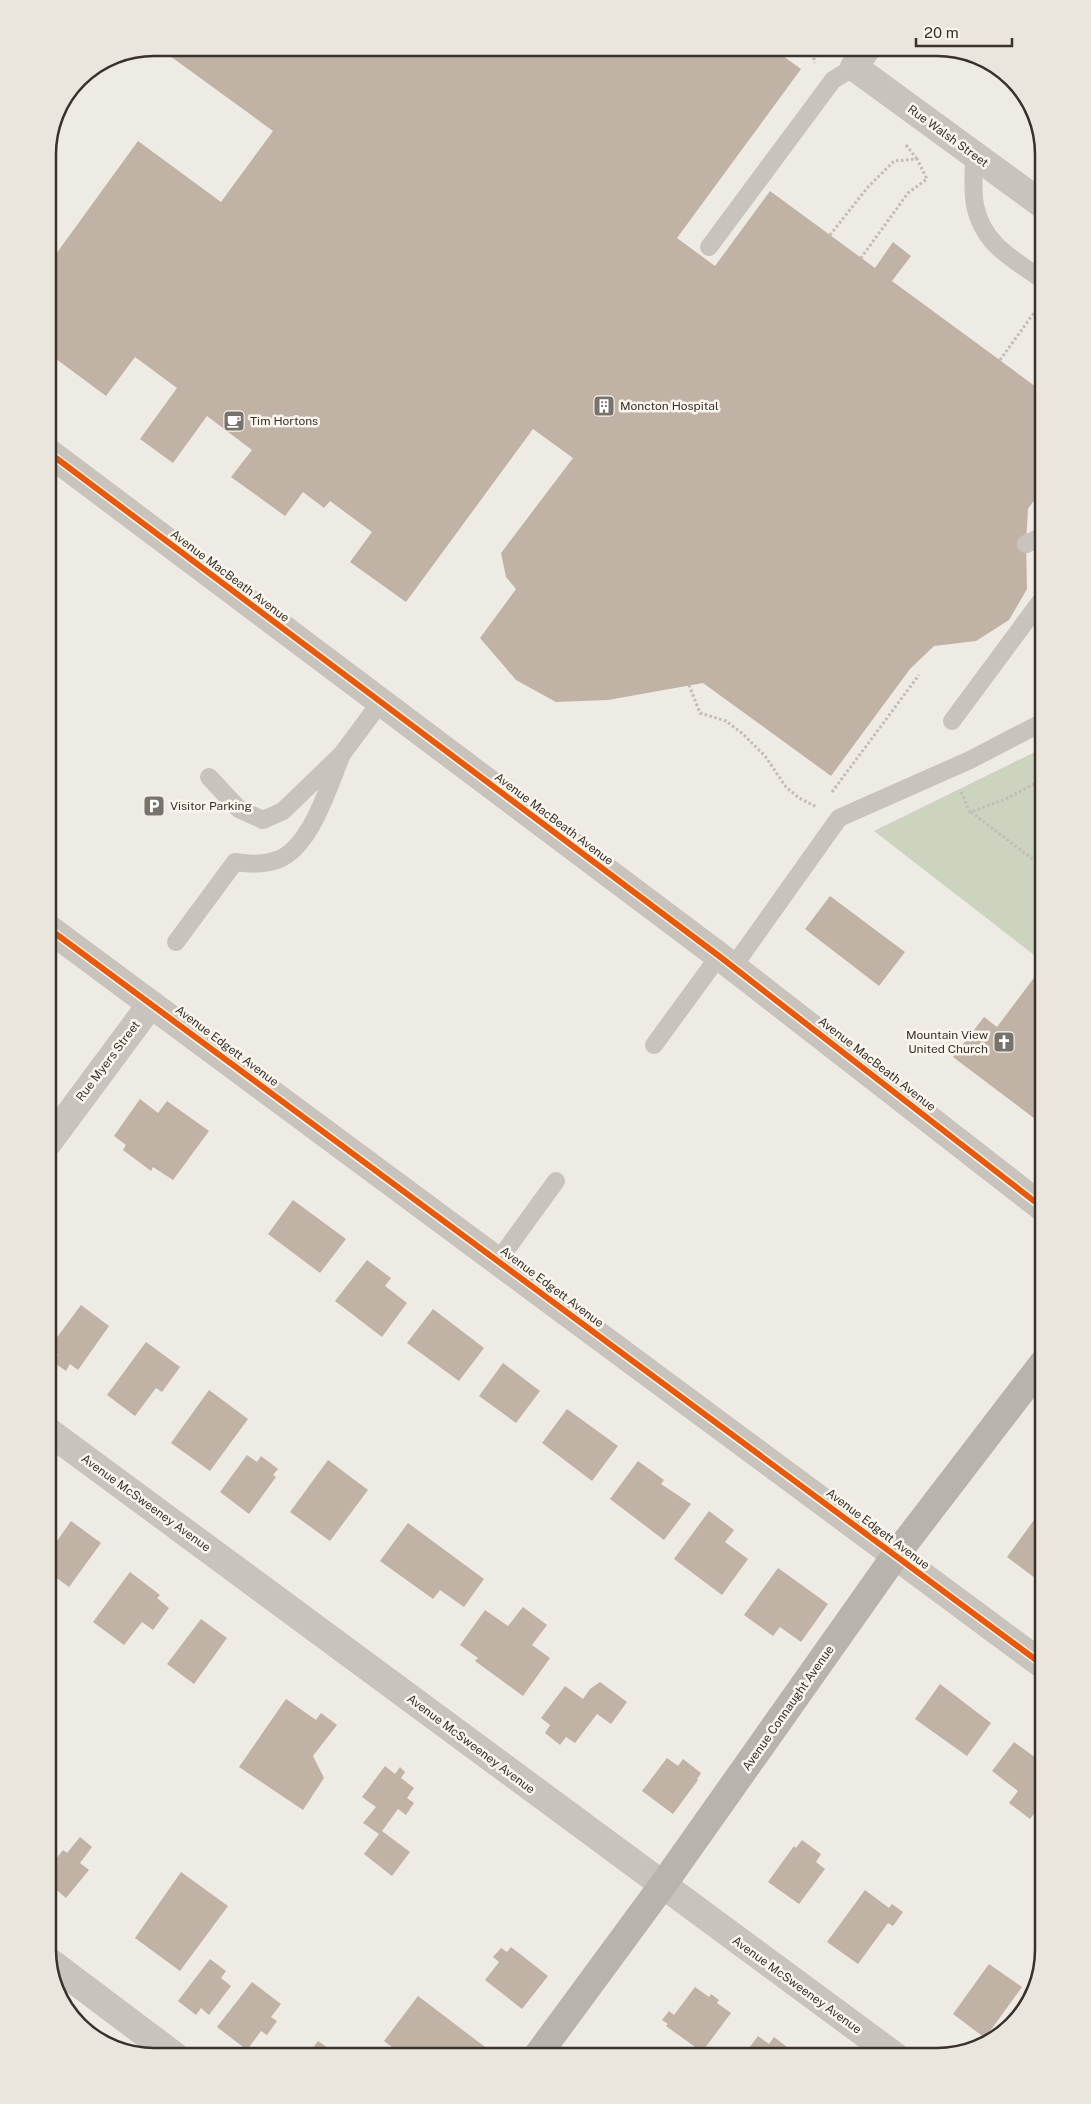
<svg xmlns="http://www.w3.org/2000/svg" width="1091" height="2104" font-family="'Public Sans',sans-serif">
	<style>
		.park { fill: #ccd4bf }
		.building { fill: #c1b2a6 }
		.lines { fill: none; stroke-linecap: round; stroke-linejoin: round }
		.path { stroke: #c1bcb5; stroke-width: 3; stroke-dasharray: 2.5 2.5; stroke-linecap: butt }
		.lane { stroke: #c8c4bd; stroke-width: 18 }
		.street { stroke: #c8c4bd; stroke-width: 28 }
		.secondary { stroke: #b8b4ad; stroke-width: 28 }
		.cycleway-casing { stroke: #faf6ed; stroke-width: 9 }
		.cycleway { stroke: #e8590c; stroke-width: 6 }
		.labels { text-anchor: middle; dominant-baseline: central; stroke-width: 5; stroke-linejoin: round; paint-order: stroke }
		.street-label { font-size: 12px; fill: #39312b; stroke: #faf6ed }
		.poi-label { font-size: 12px; fill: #39312b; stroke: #faf6ed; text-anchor: start }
		.rim { fill: none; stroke: #39312b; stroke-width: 2.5 }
	</style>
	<rect width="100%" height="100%" fill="#eeebe4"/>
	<path class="park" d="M1043,748V962L874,831Z"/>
	<g class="building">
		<path d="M159,48H772L801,69L677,238L715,266L770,191L875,268L893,242L911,256L892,281L1043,392V488L1028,509L1026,543L1027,589L1009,620L976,641L934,646L910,669L831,776L703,683L608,700L556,702L516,680L480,638L516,589L506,577L501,553L573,458L533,429L406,602L350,562L372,532L330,501L324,508L303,492L285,516L231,477L252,450L207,416L173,463L140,439L177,388L135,357L106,396L48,353V265L138,141L221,202L273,131Z"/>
		<path d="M830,896L905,952L879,986L805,929Z"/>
		<path d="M1039,971L1043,975V1125L953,1057L984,1017L997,1027Z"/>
		<path d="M140,1099L158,1113L167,1101L209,1131L173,1180L153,1167L151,1171L123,1150L126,1145L114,1136Z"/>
		<path d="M293,1200L346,1239L320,1273L268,1234Z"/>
		<path d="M367,1260L391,1278L385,1286L407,1303L382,1337L335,1301Z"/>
		<path d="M48,1299L55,1304L48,1314Z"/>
		<path d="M81,1305L109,1326L78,1370L70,1364L66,1371L53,1362L58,1355L49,1348Z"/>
		<path d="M433,1309L484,1348L459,1381L407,1343Z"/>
		<path d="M146,1342L180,1367L162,1392L156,1388L135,1416L107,1395Z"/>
		<path d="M503,1363L540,1391L516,1423L479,1396Z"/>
		<path d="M209,1390L248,1419L210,1471L171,1443Z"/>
		<path d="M567,1409L618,1446L592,1481L542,1443Z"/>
		<path d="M247,1455L257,1462L261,1456L278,1469L273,1475L276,1477L249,1514L220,1492Z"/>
		<path d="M328,1460L368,1490L330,1541L290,1512Z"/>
		<path d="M638,1461L664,1480L661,1484L691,1504L664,1540L610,1499Z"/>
		<path d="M709,1511L734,1530L725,1542L748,1559L722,1595L674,1559Z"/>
		<path d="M1037,1516L1043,1520V1584L1007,1557Z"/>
		<path d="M71,1521L101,1543L69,1587L48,1572V1554Z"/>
		<path d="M408,1523L484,1579L464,1607L440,1590L433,1599L380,1561Z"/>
		<path d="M778,1568L828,1604L801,1642L780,1627L773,1636L744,1615Z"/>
		<path d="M130,1572L160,1595L157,1598L169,1608L153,1630L142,1622L124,1645L93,1622Z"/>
		<path d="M523,1607L547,1625L532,1645L550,1658L523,1696L475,1661L478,1658L460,1645L485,1610L508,1626Z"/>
		<path d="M201,1619L227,1638L194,1684L167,1664Z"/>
		<path d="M600,1682L627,1702L611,1724L597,1714L575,1743L566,1737L560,1745L545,1733L550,1725L541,1718L565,1686L583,1699L590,1689Z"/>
		<path d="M940,1684L991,1723L967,1756L915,1719Z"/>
		<path d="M286,1699L316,1720L321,1713L337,1725L313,1756L324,1778L303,1810L239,1767Z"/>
		<path d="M1014,1742L1043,1763V1801L1030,1819L1009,1803L1018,1791L992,1771Z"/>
		<path d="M667,1758L678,1766L683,1759L701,1773L697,1779L698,1780L673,1814L642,1791Z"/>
		<path d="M385,1766L395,1774L400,1767L405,1772L401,1778L414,1788L407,1798L414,1803L406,1815L398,1809L382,1831L410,1852L392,1876L364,1854L379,1834L363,1823L376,1807L362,1797Z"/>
		<path d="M80,1837L92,1847L80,1863L89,1870L66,1898L48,1883V1869L63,1850L67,1853Z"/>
		<path d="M802,1840L821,1854L816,1862L825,1869L799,1904L768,1882L794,1846L796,1848Z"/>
		<path d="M181,1872L228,1906L180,1971L135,1938Z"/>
		<path d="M865,1890L889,1908L892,1904L903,1912L893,1926L888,1923L858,1964L827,1942Z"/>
		<path d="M511,1947L548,1976L522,2009L485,1980L499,1962L493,1957L501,1948L507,1952Z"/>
		<path d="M210,1959L226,1971L221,1978L231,1986L209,2015L201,2008L196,2015L178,2001Z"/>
		<path d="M989,1964L1022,1987L985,2038L953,2014Z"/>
		<path d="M252,1982L281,2004L271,2017L277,2021L267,2035L261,2031L247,2050L217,2027Z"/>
		<path d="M695,1987L709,1997L711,1994L719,2000L717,2003L731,2013L702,2052L666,2026L668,2024L662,2020L669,2011L674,2015Z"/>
		<path d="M418,1996L489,2050L483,2056H404L384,2041Z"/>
		<path d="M758,2036L769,2044L774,2037L791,2050L787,2056H743Z"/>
		<path d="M318,2041L340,2056H307Z"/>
	</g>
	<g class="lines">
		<g class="path">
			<path d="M811,48L815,63"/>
			<path d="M906,145L917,159"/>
			<path d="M830,235L868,187L894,161L917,159L927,179L908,193L861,258"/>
			<path d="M1000,360L1036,310"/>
			<path d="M1035,512L1043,498"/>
			<path d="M689,685L700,713L726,721L743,734L765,756L786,787L799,798L817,807"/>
			<path d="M832,792L919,675"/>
			<path d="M961,792L970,812L1006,799L1043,779"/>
			<path d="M971,812L1043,867"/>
		</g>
		<g class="lane">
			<path d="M974,155C974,171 972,190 975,205C983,245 1013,259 1043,280"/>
			<path d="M709,247L833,80L854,67"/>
			<path d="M1026,544L1043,536"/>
			<path d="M952,721L1043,598"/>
			<path d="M209,777L239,809L263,820L283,811L342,754L380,703"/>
			<path d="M176,942L235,862C249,864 262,865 277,860C311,848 329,785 342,754"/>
			<path d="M733,967L839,818L970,760L1041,723L1043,719"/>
			<path d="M654,1045L719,956"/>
			<path d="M498,1261L556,1181"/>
		</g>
		<g class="street">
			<path d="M867,48L854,67L1043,205"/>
			<path d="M48,452L719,956L1043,1208"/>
			<path d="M48,928L1043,1665"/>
			<path d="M48,1143L151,1004"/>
			<path d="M48,1431L895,2056"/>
			<path d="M50,1962L175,2056"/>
		</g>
		<path class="secondary" d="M537,2056L662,1886L895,1556L1043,1363"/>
		<g class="cycleway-casing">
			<g id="cycleway">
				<path d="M48,452L719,956L1043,1208"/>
				<path d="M48,928L1043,1665"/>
			</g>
		</g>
		<use href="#cycleway" class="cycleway"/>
	</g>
	<defs>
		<g id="building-square" transform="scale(1.125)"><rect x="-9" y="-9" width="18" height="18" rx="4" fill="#78726c" stroke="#faf6ed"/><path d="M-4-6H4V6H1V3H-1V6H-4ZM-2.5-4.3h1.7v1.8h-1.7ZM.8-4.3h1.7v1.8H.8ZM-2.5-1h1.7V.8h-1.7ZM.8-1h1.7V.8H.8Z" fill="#fff"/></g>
		<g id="cafe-square" transform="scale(1.125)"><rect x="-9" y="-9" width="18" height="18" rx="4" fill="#78726c" stroke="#faf6ed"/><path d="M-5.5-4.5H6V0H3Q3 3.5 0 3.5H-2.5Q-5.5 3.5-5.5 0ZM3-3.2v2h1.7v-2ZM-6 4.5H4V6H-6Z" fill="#fff"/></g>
		<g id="parking-square" transform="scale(1.125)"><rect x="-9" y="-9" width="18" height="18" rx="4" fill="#78726c" stroke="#faf6ed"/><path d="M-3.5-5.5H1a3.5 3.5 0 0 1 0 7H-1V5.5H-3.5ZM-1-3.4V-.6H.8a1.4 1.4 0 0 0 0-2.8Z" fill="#fff"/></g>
		<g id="church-square" transform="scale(1.125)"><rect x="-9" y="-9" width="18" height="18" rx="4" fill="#78726c" stroke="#faf6ed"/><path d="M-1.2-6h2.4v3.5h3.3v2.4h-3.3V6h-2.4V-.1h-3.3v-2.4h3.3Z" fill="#fff"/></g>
	</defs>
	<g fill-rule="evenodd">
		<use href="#building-square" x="604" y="406"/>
		<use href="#cafe-square" x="234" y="421"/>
		<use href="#parking-square" x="154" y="806"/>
		<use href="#church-square" x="1004" y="1042"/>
	</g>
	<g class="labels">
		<g class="street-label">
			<text transform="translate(948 136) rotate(36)">Rue Walsh Street</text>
			<text transform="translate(230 576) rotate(37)">Avenue MacBeath Avenue</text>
			<text transform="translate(554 819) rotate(37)">Avenue MacBeath Avenue</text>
			<text transform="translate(227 1046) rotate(37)">Avenue Edgett Avenue</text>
			<text transform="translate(108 1061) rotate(-53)">Rue Myers Street</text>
			<text transform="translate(877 1064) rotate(38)">Avenue MacBeath Avenue</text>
			<text transform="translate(552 1287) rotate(37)">Avenue Edgett Avenue</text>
			<text transform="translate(146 1503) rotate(36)">Avenue McSweeney Avenue</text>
			<text transform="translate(878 1529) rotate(37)">Avenue Edgett Avenue</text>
			<text transform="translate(788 1708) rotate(-55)">Avenue Connaught Avenue</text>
			<text transform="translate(471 1744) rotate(37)">Avenue McSweeney Avenue</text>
			<text transform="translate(797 1985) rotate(36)">Avenue McSweeney Avenue</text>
		</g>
		<g class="poi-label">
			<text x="620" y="406">Moncton Hospital</text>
			<text x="250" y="421">Tim Hortons</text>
			<text x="170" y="806">Visitor Parking</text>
			<text x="988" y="1035" text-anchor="end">Mountain View<tspan x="988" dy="14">United Church</tspan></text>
		</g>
	</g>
	<path d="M0 0H1091V2104H0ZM154 56H937A98 98 0 0 1 1035 154V1950A98 98 0 0 1 937 2048H154A98 98 0 0 1 56 1950V154A98 98 0 0 1 154 56Z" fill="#ebe6dd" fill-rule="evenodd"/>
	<path class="rim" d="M154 56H937A98 98 0 0 1 1035 154V1950A98 98 0 0 1 937 2048H154A98 98 0 0 1 56 1950V154A98 98 0 0 1 154 56Z"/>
	<path d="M916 38v8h96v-8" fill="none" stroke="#39312b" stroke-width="2.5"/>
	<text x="924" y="38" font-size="15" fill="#39312b" stroke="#faf6ed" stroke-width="4" paint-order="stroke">20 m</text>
</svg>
